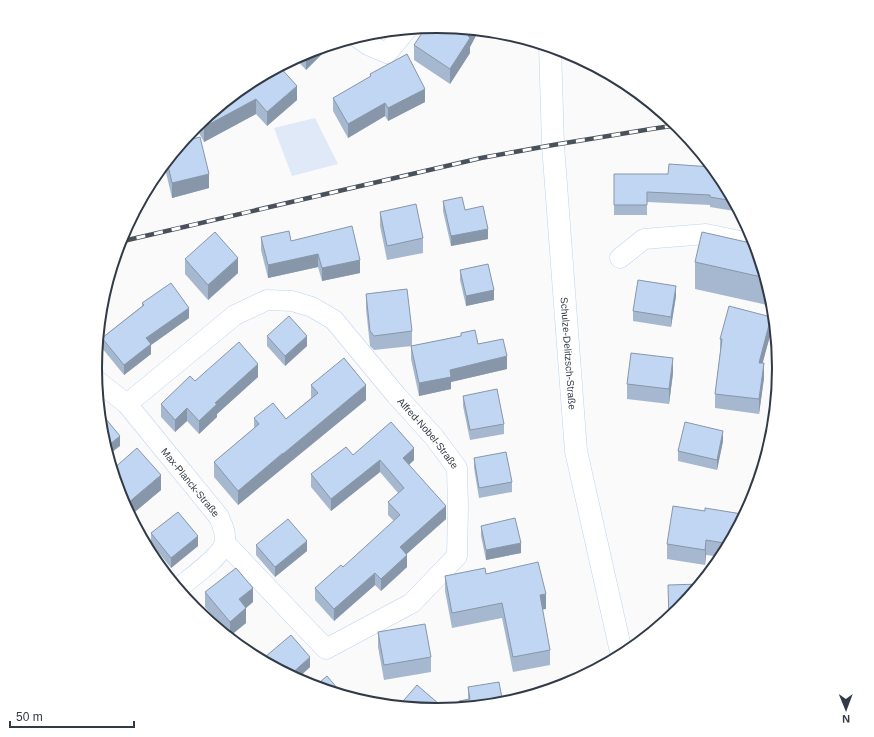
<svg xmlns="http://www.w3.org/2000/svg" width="874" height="737" font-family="Helvetica,sans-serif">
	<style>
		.green { fill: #dfe9f7 }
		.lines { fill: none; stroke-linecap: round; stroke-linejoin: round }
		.street-casing { stroke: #bcd3f2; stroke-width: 21 }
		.secondary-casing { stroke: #bcd3f2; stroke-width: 23 }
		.street { stroke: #fff; stroke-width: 20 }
		.secondary { stroke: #fff; stroke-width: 22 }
		.rail-casing { stroke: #49515b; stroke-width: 4.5 }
		.rail { stroke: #fff; stroke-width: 3; stroke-dasharray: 9; stroke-linecap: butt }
		.wall { fill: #a6b8d0 }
		.shaded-wall { fill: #8796a9 }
		.building { fill: #c1d6f2; stroke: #8796a9 }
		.labels { text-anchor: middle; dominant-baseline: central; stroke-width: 3.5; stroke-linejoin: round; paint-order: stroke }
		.street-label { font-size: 10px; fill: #313a46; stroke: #fff }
		.rim { fill: none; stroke: #313a46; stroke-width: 2 }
	</style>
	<rect width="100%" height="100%" fill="#fafafa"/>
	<path class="green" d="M315,118L338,164L292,176L274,128Z"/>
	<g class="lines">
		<g class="street-casing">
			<g id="street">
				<path d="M357,37L368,45L387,53L407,29"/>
				<path d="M620,258L644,239L706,234L755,244"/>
				<path id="s1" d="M96,380L127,404L219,517C222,525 226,532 225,541C223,556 189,579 177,589"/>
				<path id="s2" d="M127,404L235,315L267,300L292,301L312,307L334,320L396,395L434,437L457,468L458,507L457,556L412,603L326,649L225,543"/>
			</g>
		</g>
		<g class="secondary-casing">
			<g id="secondary">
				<path id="s3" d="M550,47L553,145L576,451L622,656"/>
			</g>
		</g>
		<use href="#street" class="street"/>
		<use href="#secondary" class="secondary"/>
		<g class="rail-casing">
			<path id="rail" d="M119,242L481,158L553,145L651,129L678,125"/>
		</g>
		<use href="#rail" class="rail"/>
	</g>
	<g class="wall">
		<path d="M437,26L479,30L470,47V53L450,84L414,60V45Z"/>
		<path d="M324,47V52L306,70L295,58L306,52Z"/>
		<path d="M370,74L425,102L388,121L385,116L348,138L333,111V98L370,77Z"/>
		<path d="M247,84L297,100L267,126L256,114L204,142L195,126Z"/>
		<path d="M182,142L209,188L172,198L164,164Z"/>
		<path d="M614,174L722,178L740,212L710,207V205L647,202V215H614Z"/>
		<path d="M443,201L465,210L488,239L451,246L443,211Z"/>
		<path d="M380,212L423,238V253L387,260L380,226Z"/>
		<path d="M261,237L291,241L360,273L322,281L318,267L268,278L261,250Z"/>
		<path d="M755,244L770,293L767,305L695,289V262Z"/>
		<path d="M185,259L238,273L208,300L185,274Z"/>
		<path d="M460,270L494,300L466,306L460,280Z"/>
		<path d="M366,294L412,331V346L374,350L370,346L366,309Z"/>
		<path d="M676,296L671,327L633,321V311Z"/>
		<path d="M142,303L189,318L151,345V354L124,375L102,348V338L142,306Z"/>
		<path d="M771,332L762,363L764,378L759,414L715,408V394L720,353V339Z"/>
		<path d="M461,333L478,344L507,369L451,382V389L419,396L411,359V346L461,336Z"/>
		<path d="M267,336L307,346L285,366L267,346Z"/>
		<path d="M673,373L669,404L627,399V384Z"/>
		<path d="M258,377L217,414V417L199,434L187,421L175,432L161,417V404L195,381Z"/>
		<path d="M311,385L366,400L283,468L238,505L214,477V462L254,428V418L286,419L311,398Z"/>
		<path d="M463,396L504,424V434L470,440L463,406Z"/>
		<path d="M723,441L717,470L678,461V451Z"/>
		<path d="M353,455L414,460L409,465L446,519L406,554L407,567L381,591L375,585L334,621L315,600V588L343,567L394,521L388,515V502L398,493L380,472L331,511L311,487V474Z"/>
		<path d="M474,458L512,482V492L479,498L474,468Z"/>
		<path d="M112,470L161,490L130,516L120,499Z"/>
		<path d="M705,511L742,521L722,557L706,555L705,565L667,559V544Z"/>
		<path d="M481,526L521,553L486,560L481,536Z"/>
		<path d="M151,533L198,546L171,568L151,543Z"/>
		<path d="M256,545L307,551L275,577L256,555Z"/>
		<path d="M486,574L546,609H542L550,650V665L513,672L502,618L452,628L445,591V576Z"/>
		<path d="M205,592L253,602L246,608V623L230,636L205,607Z"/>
		<path d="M378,632L431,657V672L384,680L378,647Z"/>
		<path d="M265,657L310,667L296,680L265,663Z"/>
		<path d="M468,687L503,704L459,709V701L468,699Z"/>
	</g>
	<g class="shaded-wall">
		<path d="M471,29L479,30L470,47V53L450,84V69Z"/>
		<path d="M324,47V52L306,70V60L318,49Z"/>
		<path d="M297,86V100L267,126V112Z"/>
		<path d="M425,89V102L388,121V108Z"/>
		<path d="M256,99V114L204,142V127Z"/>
		<path d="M385,103V116L348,138V124Z"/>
		<path d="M209,174V188L172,198V183Z"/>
		<path d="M488,229V239L451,246V236Z"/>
		<path d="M318,254V267L268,278V265Z"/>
		<path d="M238,258V273L208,300V285Z"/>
		<path d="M360,260V273L322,281V268Z"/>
		<path d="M767,284L770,293L767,305Z"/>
		<path d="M676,286V296L671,327V317Z"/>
		<path d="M494,290V300L466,306V296Z"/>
		<path d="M189,308V318L151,345V354L124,375V365L146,338Z"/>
		<path d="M771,317V332L759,377V363Z"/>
		<path d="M307,336V346L285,366V356Z"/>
		<path d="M507,356V369L451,382V389L419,396V383L450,370Z"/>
		<path d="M673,358V373L669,404V389Z"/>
		<path d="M764,363V378L759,414V399Z"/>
		<path d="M258,364V377L217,414V417L199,434V421L215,403Z"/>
		<path d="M366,385V400L283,468V454Z"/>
		<path d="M187,408V421L175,432V420Z"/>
		<path d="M723,431V441L717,470V460Z"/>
		<path d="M120,436V446L107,456L105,448Z"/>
		<path d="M414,448V460L403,470V458Z"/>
		<path d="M283,453V468L238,505V491Z"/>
		<path d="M380,460V472L331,511V499Z"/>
		<path d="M161,475V490L130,516L128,514V503Z"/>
		<path d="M446,506V519L400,560V547Z"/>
		<path d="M198,536V546L171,568V558Z"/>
		<path d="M706,540V555L705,565V550Z"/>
		<path d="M307,541V551L275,577V567Z"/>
		<path d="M521,543V553L486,560V550Z"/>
		<path d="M407,555V567L381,591V579Z"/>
		<path d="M375,573V585L334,621V609Z"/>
		<path d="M253,588V602L239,614V599Z"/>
		<path d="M546,594V609L540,610V595Z"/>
		<path d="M246,608V623L230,636V622Z"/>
		<path d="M310,657V667L296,680L289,676Z"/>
	</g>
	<g class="building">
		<path d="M437,26L471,29L468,36L470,38L450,69L414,45L426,27Z"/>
		<path d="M318,49L306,60L301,55L306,52Z"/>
		<path d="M407,54L425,89L388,108L385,103L348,124L333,98L371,76L370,74Z"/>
		<path d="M279,66L297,86L267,112L256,99L204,127L201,122L247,84L264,74L266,76L273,70Z"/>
		<path d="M200,137L209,174L172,183L167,161L182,142Z"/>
		<path d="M669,164L712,167L722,178L734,201L710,197V195L647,192V205H614V174H668Z"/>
		<path d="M462,197L465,210L483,206L488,229L451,236L443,201Z"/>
		<path d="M416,204L423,238L387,246L380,212Z"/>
		<path d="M352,226L360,260L322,268L318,254L268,265L261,237L289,231L291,241Z"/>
		<path d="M215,232L238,258L208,285L185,259Z"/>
		<path d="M702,232L755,244L766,278L695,262Z"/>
		<path d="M488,264L494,290L466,296L460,270Z"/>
		<path d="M638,280L676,286L671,317L633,311Z"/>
		<path d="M171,283L189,308L146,338L151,344L124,365L102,338L144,305L142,303Z"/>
		<path d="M407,289L412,331L374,336L370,331L366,294Z"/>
		<path d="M729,306L771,317L759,363H764L759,399L715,394L722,339H720Z"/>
		<path d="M289,316L307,336L285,356L267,336Z"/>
		<path d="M475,330L478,344L503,339L507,356L450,370L451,377L419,383L411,346L461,336V333Z"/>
		<path d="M239,342L258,364L215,403L217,404L199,421L187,408L175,420L161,404L190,376L195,381Z"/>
		<path d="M631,353L673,358L669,389L627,384Z"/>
		<path d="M344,358L366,385L283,454V453L238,491L214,462L259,424L254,418L273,403L286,419L318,393L311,385Z"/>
		<path d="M497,389L504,424L470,430L463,396Z"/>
		<path d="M101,413L120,436L105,448L101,435L99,414Z"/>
		<path d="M391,422L414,448L403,458L446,506L400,547L407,555L381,579L375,573L334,609L315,588L341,565L343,567L400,515L388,502L404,488L380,460L331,499L311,474L346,447L353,455Z"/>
		<path d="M685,422L723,431L717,460L678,451Z"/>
		<path d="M137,448L161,475L128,503L118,492L112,470Z"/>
		<path d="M506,452L512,482L479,488L474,458Z"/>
		<path d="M673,506L705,511V508L742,514L740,525L730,544L706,540L705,550L667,544Z"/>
		<path d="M178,512L198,536L171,558L151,533Z"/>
		<path d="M515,518L521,543L486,550L481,526Z"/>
		<path d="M288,519L307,541L275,567L256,545Z"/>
		<path d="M538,562L546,594L540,595L550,650L513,657L502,603L452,613L445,576L485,568L486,574Z"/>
		<path d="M236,568L253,588L239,599L246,608L230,622L205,592Z"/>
		<path d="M701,584L679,611L669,619L668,585Z"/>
		<path d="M425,624L431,657L384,665L378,632Z"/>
		<path d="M291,635L310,657L289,676L275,669L265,657Z"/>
		<path d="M327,676L344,696L314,687Z"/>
		<path d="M499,682L503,704L460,709L459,701L470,699L468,687Z"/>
		<path d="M417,685L446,710L437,711L398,707Z"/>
	</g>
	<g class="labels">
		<g class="street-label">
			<text stroke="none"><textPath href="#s3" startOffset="307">Schulze-Delitzsch-Straße</textPath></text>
			<text stroke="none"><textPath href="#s2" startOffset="394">Alfred-Nobel-Straße</textPath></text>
			<text stroke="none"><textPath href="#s1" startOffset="140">Max-Planck-Straße</textPath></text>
		</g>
	</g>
	<path d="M0 0H874V737H0ZM102 368a335 335 0 1 1 670 0a335 335 0 1 1-670 0Z" fill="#fff" fill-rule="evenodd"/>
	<path class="rim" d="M102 368a335 335 0 1 1 670 0a335 335 0 1 1-670 0Z"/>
	<g transform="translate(846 709) rotate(179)" stroke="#ffffff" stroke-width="3" paint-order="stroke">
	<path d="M0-3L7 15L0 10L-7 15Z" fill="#313a46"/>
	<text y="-6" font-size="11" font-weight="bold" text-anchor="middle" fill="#313a46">N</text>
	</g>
	<path d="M10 721v6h124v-6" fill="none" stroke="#313a46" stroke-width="2"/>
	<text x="16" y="721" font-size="12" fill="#313a46" stroke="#ffffff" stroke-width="3" paint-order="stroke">50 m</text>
</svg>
